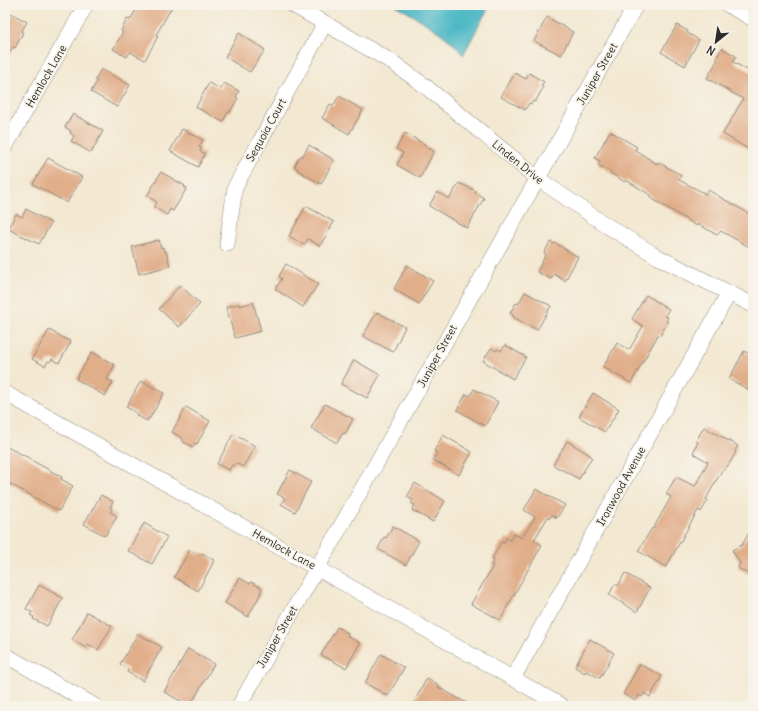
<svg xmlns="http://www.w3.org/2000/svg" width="758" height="711" font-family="Delius,sans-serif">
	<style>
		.water { fill: #4bb8c5; stroke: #3b7278 }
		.building { fill: #e1ae8a }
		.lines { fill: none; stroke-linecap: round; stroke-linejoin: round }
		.minor-casing { stroke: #8f8a7e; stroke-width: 16 }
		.minor { stroke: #fff; stroke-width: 15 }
		.labels { text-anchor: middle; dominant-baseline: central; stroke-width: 3.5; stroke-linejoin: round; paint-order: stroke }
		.street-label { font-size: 11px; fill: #2b2b2b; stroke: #f7f3e8 }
	</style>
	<rect width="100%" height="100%" fill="#f7f3e8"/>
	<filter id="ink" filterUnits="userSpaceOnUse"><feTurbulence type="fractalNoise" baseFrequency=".025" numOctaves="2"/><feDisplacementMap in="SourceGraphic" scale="8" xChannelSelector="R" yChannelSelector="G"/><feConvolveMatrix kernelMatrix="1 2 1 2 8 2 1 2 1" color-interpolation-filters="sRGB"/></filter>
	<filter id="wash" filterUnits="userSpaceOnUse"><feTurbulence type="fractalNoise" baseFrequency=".012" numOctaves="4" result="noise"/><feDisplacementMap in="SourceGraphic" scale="16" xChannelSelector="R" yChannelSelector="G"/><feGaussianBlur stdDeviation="0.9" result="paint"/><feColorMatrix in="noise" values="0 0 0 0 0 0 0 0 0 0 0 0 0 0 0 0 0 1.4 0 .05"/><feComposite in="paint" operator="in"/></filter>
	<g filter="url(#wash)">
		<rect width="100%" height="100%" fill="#f3e8d1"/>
		<path class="water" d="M395,5H490L463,55C452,37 414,16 395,5Z"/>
		<g id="blocks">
			<g class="building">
				<path d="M139,5H173L156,35L158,36L145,60L130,52L127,57L113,49L123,32L121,31L127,19L130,20Z"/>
				<path d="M5,10L27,22L21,32L23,33L15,48L13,47L5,62Z"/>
				<path d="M547,17L573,32L561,55L534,41Z"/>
				<path d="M677,25L688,31L687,33L699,40L685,66L661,52Z"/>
				<path d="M239,33L265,50L250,72L225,57Z"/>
				<path d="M722,48L736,56L733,62L753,73V139L748,149L723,134L743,99L707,78L718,59L716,58Z"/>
				<path d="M101,69L130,85L117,107L91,92L97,81L95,80Z"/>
				<path d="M515,73L526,79L529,73L544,82L541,86L543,88L535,102L533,101L531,104L529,103L525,110L501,97Z"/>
				<path d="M209,83L221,89L224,83L239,91L236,97L238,98L230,112H228L223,122L196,107Z"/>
				<path d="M339,96L363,110L349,134L322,118L330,104L333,106Z"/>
				<path d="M73,114L103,131L91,153L71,141L74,136L70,133L71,131L65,127Z"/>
				<path d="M182,129L203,140L199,147L201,148L200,151L205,154L198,167L170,151Z"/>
				<path d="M610,131L637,147L635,150L657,164L658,162L681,175L679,180L706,194L708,190L753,216V249L721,231L717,235L698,224L697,226L651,198L652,196L626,180L625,182L610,173L611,172L598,165L600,161L595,158Z"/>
				<path d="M405,133L426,145L425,146L434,151L420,178L397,165L403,153L396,149Z"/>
				<path d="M309,145L334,160L321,184L297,170L298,169L294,167L300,156L302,157Z"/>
				<path d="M48,158L82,177L67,203L33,184Z"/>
				<path d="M161,172L185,186L184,187L187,188L173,211L170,209L167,215L154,207L157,202L147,196Z"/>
				<path d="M459,183L476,191L475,193L484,198L467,228L429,206L437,192L449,199Z"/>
				<path d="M306,206L334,222L320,246L308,239L304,245L289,236Z"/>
				<path d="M26,209L51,223L39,244L8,229L16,214L22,217Z"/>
				<path d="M159,240L161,248L163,247L164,251H166L170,266L139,274L132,247Z"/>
				<path d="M550,242L554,244L555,243L578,257L565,281L554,274L551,279L537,272L546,254L544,253Z"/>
				<path d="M286,264L318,284L303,307L275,289L282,279L279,276Z"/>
				<path d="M407,265L433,281L419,304L394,289Z"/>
				<path d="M180,285L200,304L179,327L159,309Z"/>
				<path d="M525,292L551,306L537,330L513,317L514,316L510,313L516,303L518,304Z"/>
				<path d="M646,295L669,309L665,316L668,317L666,321L668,322L660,336L658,335L631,383L603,367L617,343L629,350L643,326L632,319Z"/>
				<path d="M253,302L261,331L235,338L226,307L239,304L240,306Z"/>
				<path d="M377,312L405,327L393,352L363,336Z"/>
				<path d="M49,330L71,342L59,363L52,359L50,362L48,361L45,366L32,359Z"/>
				<path d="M505,345L526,357L513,379L483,361L491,348L496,351L497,349L501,351Z"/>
				<path d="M744,351L753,356V392L729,379Z"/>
				<path d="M92,352L115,365L107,379L113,382L105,396L76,379Z"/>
				<path d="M354,360L380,375L367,398L341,384Z"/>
				<path d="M141,381L164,393L150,418H149L147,421L136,415L137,413L126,407Z"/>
				<path d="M474,389L498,402L485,426L457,410L466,394L470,396Z"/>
				<path d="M593,393L619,409L605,432L579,417Z"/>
				<path d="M325,404L353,419L345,434L343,433L337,443L311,428Z"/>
				<path d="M186,407L210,421L197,444L195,443L193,447L182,441L183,439L172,432Z"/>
				<path d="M704,427L738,446L735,451L736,452L728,466H727L723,471L722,470L706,499L708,500L701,512L699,510L697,512L666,567L638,551L652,528L653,529L671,497L666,494L676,477L695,486L708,462L693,453L698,442L696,441Z"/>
				<path d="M233,434L255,446L243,467L236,463L234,466L232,465L229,470L217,464Z"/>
				<path d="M443,435L472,452L459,475L433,460L437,453L434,451Z"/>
				<path d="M567,441L590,455V456L592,457L579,479L553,465Z"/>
				<path d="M5,446L31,459V460L62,477L61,479L73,486L59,511L5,481Z"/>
				<path d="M290,470L311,482L295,512L281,504L285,498L277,494Z"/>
				<path d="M415,483L445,501L433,522L412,510L415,505L411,503L413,500L407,497Z"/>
				<path d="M536,489L565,505L557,518L552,515L550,518L548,517L534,540L542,545L506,609H507L500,620L471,604L493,566L491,565L494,560L492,559L501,542L504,543L506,538L510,540L514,534L522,538L535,517L524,510Z"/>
				<path d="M101,495L113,502L110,507L112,509L110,512L117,516L105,536L84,524Z"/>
				<path d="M144,523L167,537L152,564L128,551Z"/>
				<path d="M393,526L419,541L406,565L378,549L384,537L386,538Z"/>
				<path d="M753,526V577L738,568L740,563L732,550L742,545Z"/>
				<path d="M190,550L200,555L202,553L214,560L212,563H213L198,591L174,577Z"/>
				<path d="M625,573L650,588L637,612L609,595L615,584L618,586Z"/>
				<path d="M240,578L250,584L251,582L262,588L260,593H261L248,617L225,603Z"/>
				<path d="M39,585L63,598L47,626L33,619L34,617L30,615L32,612L26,609Z"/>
				<path d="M87,612L112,626L98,650L88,644L86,648L72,640Z"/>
				<path d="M337,627L348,633L347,636L360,643L346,668L321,655Z"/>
				<path d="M138,634L162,647L143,681L127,672L128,669L120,664Z"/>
				<path d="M590,639L614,653L600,678L586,671L585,673L575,667Z"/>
				<path d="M188,649L214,664L190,706L164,692Z"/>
				<path d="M381,654L404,668L388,696L365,683Z"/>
				<path d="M640,664L662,676L650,697L644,693L642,697L639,695L636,701L623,694Z"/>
				<path d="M427,678L439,685L438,687L472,706H412Z"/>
			</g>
		</g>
	</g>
	<g filter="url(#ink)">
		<use href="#blocks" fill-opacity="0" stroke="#8f8a7e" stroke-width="1"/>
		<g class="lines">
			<g class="minor-casing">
				<g id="minor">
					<path d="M293,5L392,62L425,86L537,178L606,225L658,257L753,305"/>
					<path d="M728,5L753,19"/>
					<path d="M5,147L86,5"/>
					<path d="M227,244L235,187L325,23"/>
					<path d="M5,393L562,706"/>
					<path d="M5,655L95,706"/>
					<path d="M513,678L729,293"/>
					<path d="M239,706L636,5"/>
				</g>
			</g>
			<use href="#minor" class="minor"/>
		</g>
	</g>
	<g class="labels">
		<g class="street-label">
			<text transform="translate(597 74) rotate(-60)">Juniper Street</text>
			<text transform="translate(46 76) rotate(-60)">Hemlock Lane</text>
			<text transform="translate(266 130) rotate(-61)">Sequoia Court</text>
			<text transform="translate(518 162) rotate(39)">Linden Drive</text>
			<text transform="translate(437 356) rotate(-61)">Juniper Street</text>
			<text transform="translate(621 486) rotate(-61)">Ironwood Avenue</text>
			<text transform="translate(284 549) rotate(29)">Hemlock Lane</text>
			<text transform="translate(277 637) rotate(-60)">Juniper Street</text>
		</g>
	</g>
	<rect width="758" height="711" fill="none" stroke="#f7f3e8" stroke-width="20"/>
	<g transform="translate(716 42) rotate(210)" stroke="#f7f3e8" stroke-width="3" paint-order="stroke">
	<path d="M0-3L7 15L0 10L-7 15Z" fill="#2b2b2b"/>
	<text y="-6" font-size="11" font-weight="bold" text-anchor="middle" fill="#2b2b2b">N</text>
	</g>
</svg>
